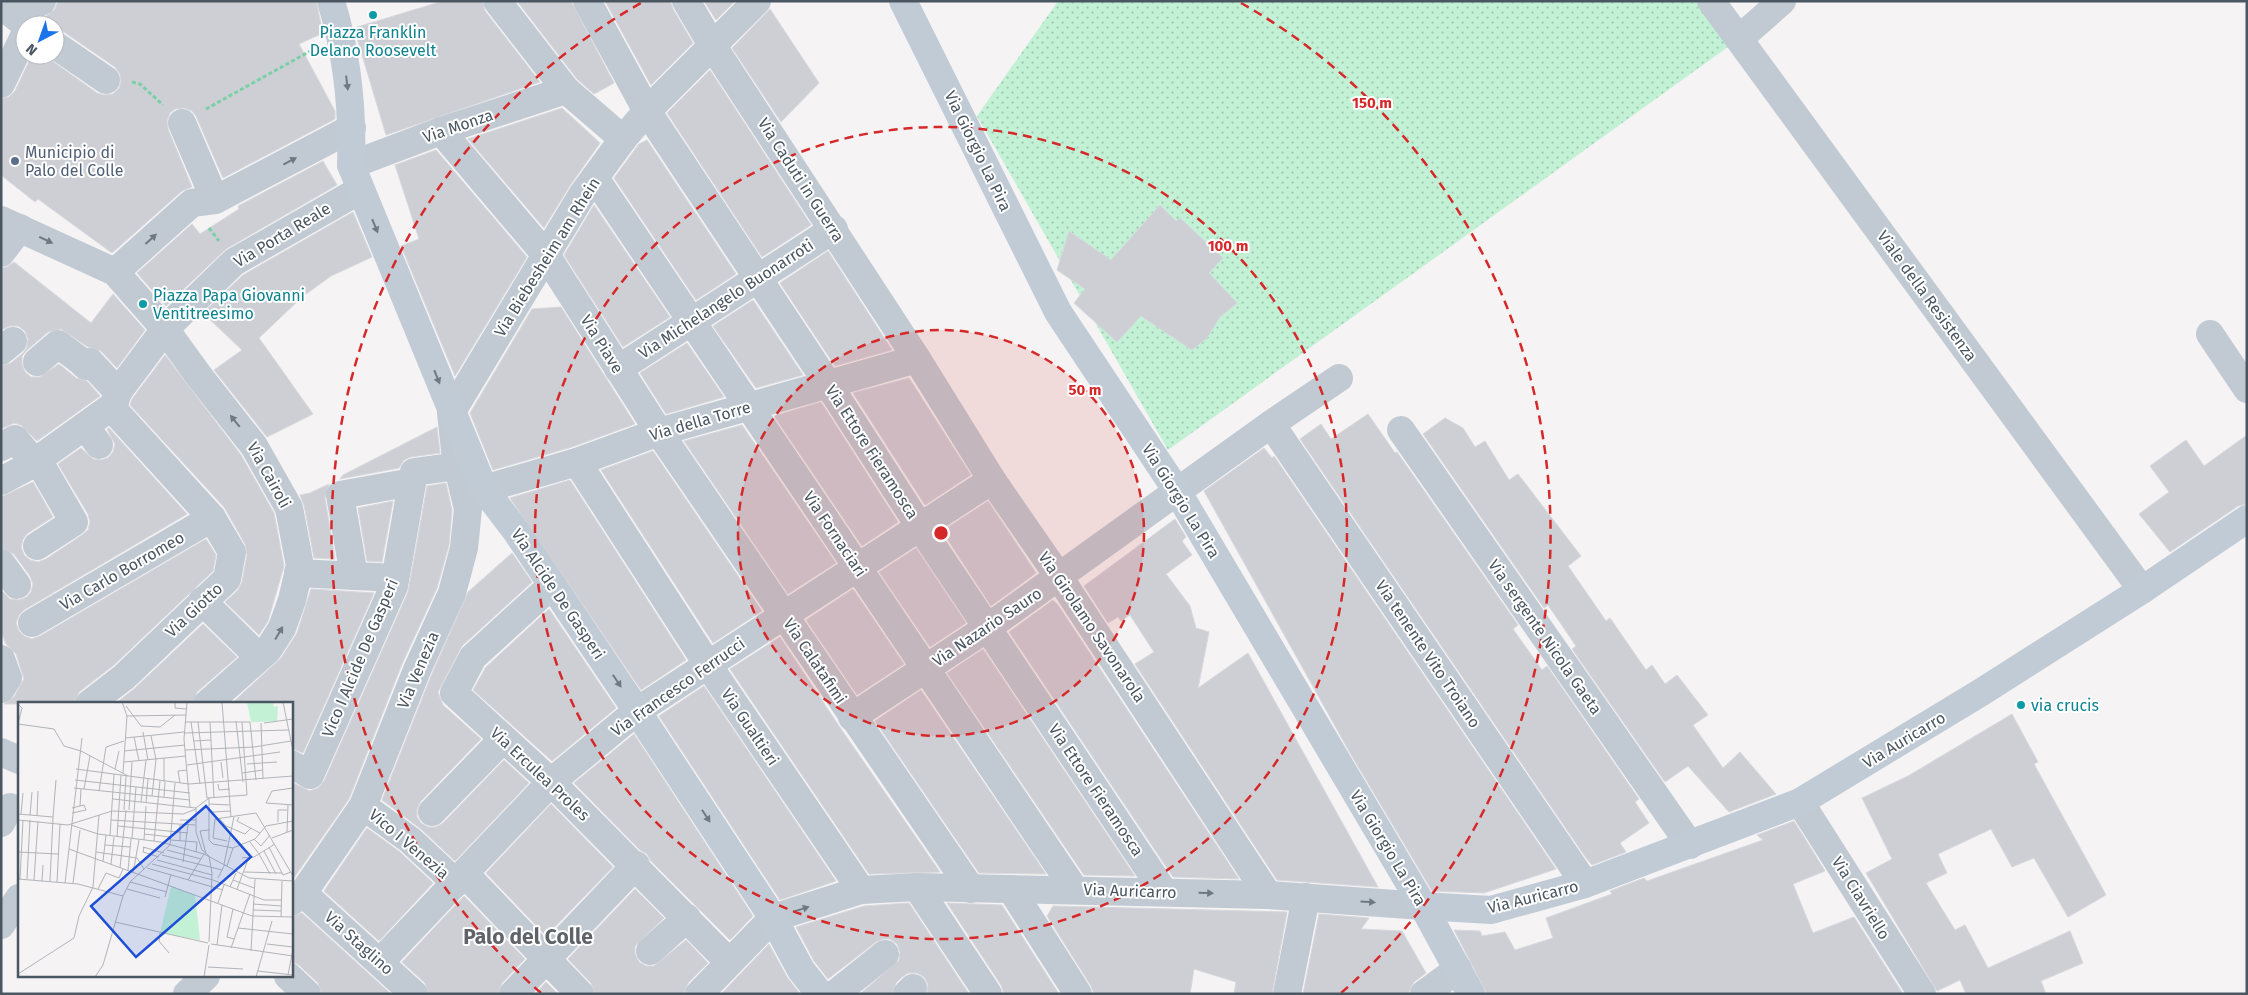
<svg xmlns="http://www.w3.org/2000/svg" width="2248" height="995" font-family="'Fira Sans',sans-serif">
	<style>
		.park { fill: url(#park-dots) }
		.building { fill: #cdcfd5; stroke: #d7d9de }
		.lines { fill: none; stroke-linecap: round; stroke-linejoin: round }
		.path { stroke: #7ad0a6; stroke-width: 3; stroke-dasharray: 4 2.5; stroke-linecap: butt }
		.street { stroke: #c1cad2; stroke-width: 28 }
		.secondary { stroke: #c1cbd6; stroke-width: 28 }
		.oneway { fill: #6e7984 }
		.oneway2 { fill: #6e7983 }
		.ring { fill: none; stroke: #d62828; stroke-width: 2.5; stroke-dasharray: 9 6 }
		.culture-dot { fill: #0f9aa8; stroke: #fff; stroke-width: 2 }
		.service-dot { fill: #5c6f8a; stroke: #fff; stroke-width: 2 }
		.labels { text-anchor: middle; dominant-baseline: central; stroke-width: 4; stroke-linejoin: round; paint-order: stroke }
		.culture-label { font-size: 16px; fill: #0d838f; stroke: #fff; text-anchor: start }
		.street-label { font-size: 16px; fill: #4a5661; stroke: #fff }
		.service-label { font-size: 16px; fill: #4e5e75; stroke: #fff; text-anchor: start }
		.district-label { font-size: 21px; font-weight: bold; fill: #5f6368; stroke: #fff }
		.inset-road { fill: none; stroke: #b1b4b9; stroke-width: 1 }
		.view { fill: #1d4ed8; fill-opacity: 0.15; stroke: #1d4ed8; stroke-width: 2.5 }
		.inset-edge { fill: none; stroke: #4a5661; stroke-width: 2.5 }
		.centre { fill: #d62828; stroke: #fff; stroke-width: 2.5 }
		.ring-label { font-size: 15px; text-anchor: middle; font-weight: bold; fill: #d62828; stroke: #fff; stroke-width: 4; stroke-linejoin: round; paint-order: stroke }
	</style>
	<defs>
		<pattern id="park-dots" width="8" height="8" patternUnits="userSpaceOnUse" patternTransform="scale(1.25)"><rect width="8" height="8" fill="#c3f1d5"/><path d="M2 2h.1M6 6h.1" fill="none" stroke="#a0c6b0" stroke-width="1.8" stroke-linecap="round"/></pattern>
	</defs>
	<rect width="100%" height="100%" fill="#f5f3f3"/>
	<path class="park" d="M1058,1H1709L1739,39L1168,450L977,116Z"/>
	<g class="building">
		<path d="M58,1H316L323,33L299,44L335,111V119L223,178L196,116L192,111L184,108L175,109L170,113L167,121L168,129L192,187L182,191L112,253L38,199L35,202L1,175V99L9,97L15,91L32,55H44L97,93L104,95L113,94L119,88L121,82L120,74L115,67L64,32L55,30V25H41V20L55,9Z"/>
		<path d="M443,1H482L485,11L540,82L386,135L354,28Z"/>
		<path d="M517,1H571L614,83L594,94L577,79Z"/>
		<path d="M605,1H670L673,9L693,43L651,85Z"/>
		<path d="M704,1H735L716,20Z"/>
		<path d="M770,9L819,83L781,122L732,48Z"/>
		<path d="M710,70L811,225L762,257L667,113Z"/>
		<path d="M562,108L600,143L569,187L544,228L468,139Z"/>
		<path d="M647,140L736,274L696,300L614,178L639,144Z"/>
		<path d="M436,150L527,257L455,376L401,246L419,239L395,165Z"/>
		<path d="M323,161L337,185L226,249L166,306L137,273L192,224L200,234L239,209L238,206Z"/>
		<path d="M594,205L670,317L623,347L564,255Z"/>
		<path d="M1160,205L1176,221L1180,218L1223,258L1209,273L1237,303L1220,317L1207,338L1192,350L1141,316L1117,342L1074,303L1085,289L1057,270L1069,231L1111,260Z"/>
		<path d="M353,212L372,257L331,276L302,297L259,338L313,414L267,437L214,370L242,350L203,313L243,275Z"/>
		<path d="M828,251L892,350L835,366L780,283Z"/>
		<path d="M14,262L91,323L113,294L145,330L117,368L101,351L88,347L61,329L48,332L27,350L22,356V364L25,372L31,377H40L59,364L76,378L87,381L100,396L37,441L21,425L14,423L1,429V366L11,363L23,353L27,347L28,339L25,331L18,326H10L1,330V268L7,267Z"/>
		<path d="M753,300L803,375L756,388L713,326Z"/>
		<path d="M561,307L635,424L572,447L493,470L470,413L532,309Z"/>
		<path d="M687,343L724,397L666,414L640,373Z"/>
		<path d="M165,355L241,455L274,513L284,566L268,621L259,635L225,602L238,590L242,582L247,555L245,544L224,507L130,405L132,399Z"/>
		<path d="M909,378L971,475L925,505L853,393Z"/>
		<path d="M821,402L898,522L862,546L774,416Z"/>
		<path d="M1368,414L1395,453L1397,452L1518,625L1513,629L1542,670L1547,666L1639,799L1635,802L1649,823L1620,843L1626,852L1592,865L1586,858L1300,439L1321,424L1331,439Z"/>
		<path d="M1445,418L1463,428L1475,447L1485,441L1509,480L1518,474L1581,556L1568,566L1606,621L1610,618L1646,670L1652,665L1665,684L1677,675L1708,715L1693,725L1723,768L1740,752L1776,794L1729,812L1688,766L1665,782L1572,649L1576,646L1548,605L1544,608L1423,434Z"/>
		<path d="M742,425L836,563L788,594L684,441Z"/>
		<path d="M437,427L440,453L411,457L404,460L399,468L340,479L343,475Z"/>
		<path d="M109,428L187,514L24,610L19,615L16,623L19,631L24,636L32,639L40,636L206,539L216,555L213,571L114,665L79,692L74,704H4L14,697L24,679L16,654L6,644L1,631V590L10,599L19,600L27,597L31,592L33,584L30,576L14,554L1,548V497L33,482L53,517L28,533L23,539L21,547L24,555L30,560L38,562L46,559L82,535L88,530L90,522L88,514L58,464L81,448L93,459L101,460L108,458L113,452L115,444L107,429Z"/>
		<path d="M2247,435V504L2238,506L2170,552L2139,514L2169,492L2150,466L2186,440L2204,466Z"/>
		<path d="M1264,448L1272,458L1274,456L1556,869L1484,893L1432,891L1350,753L1204,491Z"/>
		<path d="M653,451L762,611L713,643L601,470Z"/>
		<path d="M570,480L686,660L641,690L510,498Z"/>
		<path d="M446,483L452,510L449,545L437,588L402,664L349,799L291,882V782L310,791L318,788L324,781L408,592L427,486Z"/>
		<path d="M329,484L325,498L335,559L314,558L304,505L300,495L310,493Z"/>
		<path d="M393,501L382,562L367,561L358,508Z"/>
		<path d="M988,501L1036,573L991,606L942,531Z"/>
		<path d="M1175,519L1186,537L1182,541L1192,555L1166,574L1190,606L1196,628L1209,632L1198,688L1248,653L1378,887L1277,880L1135,664L1154,652L1130,615L1121,621L1118,617L1108,623L1084,586Z"/>
		<path d="M916,548L966,623L930,647L879,572Z"/>
		<path d="M512,553L532,582L462,646L438,692L443,705L481,739L421,801L417,809V817L421,823L428,827H436L443,823L504,760L529,783L455,861L421,829L382,800L431,676L468,592Z"/>
		<path d="M311,589L374,593L303,753L291,748V704H231L281,658L297,633Z"/>
		<path d="M853,589L904,664L857,695L806,620Z"/>
		<path d="M1053,600L1058,605L1239,879L1173,877L1009,632Z"/>
		<path d="M549,609L616,708L552,761L473,690L486,667Z"/>
		<path d="M203,624L237,657L197,692L192,704H115L135,688Z"/>
		<path d="M780,637L839,726L940,872L869,874L730,669Z"/>
		<path d="M983,649L1135,876L1084,875L947,673Z"/>
		<path d="M704,686L836,881L780,900L659,716Z"/>
		<path d="M921,690L1046,874L979,873L875,721Z"/>
		<path d="M2012,714L2038,762L2034,764L2106,895L2068,917L2034,858L2012,867L1991,829L1938,854L1947,873L1926,883L1955,930L1965,925L1988,968L2070,931L2083,963L2041,981L2046,994H1966L1960,980L1937,991L1866,873L1892,859L1862,798L1908,776Z"/>
		<path d="M634,734L753,916L730,940L651,861L647,854L640,850L574,783Z"/>
		<path d="M551,804L613,867L546,936L486,873Z"/>
		<path d="M1794,821L1825,871L1793,884L1813,933L1854,917L1903,994H1487L1454,930L1480,931L1482,936L1505,932L1515,950L1553,938L1546,918L1612,894L1610,891L1644,878L1647,881L1763,840L1757,835Z"/>
		<path d="M367,828L400,852L433,883L379,941L324,891Z"/>
		<path d="M635,889L664,918L635,946V954L639,962L646,966H654L686,940L708,963L688,983L684,994H595L591,983L568,959Z"/>
		<path d="M464,896L525,959L502,983L498,994H429L425,983L402,962Z"/>
		<path d="M909,903L969,994H927L928,984L924,977L917,973H908L902,977L896,983L892,994H860L899,960L900,952L897,944L890,939H883L876,942L828,979L814,961L796,927L864,906Z"/>
		<path d="M947,903L1002,905L1059,994H1004L1001,985Z"/>
		<path d="M1053,906L1287,912L1272,994H1234L1236,982L1194,969L1190,994H1094L1091,986L1047,916Z"/>
		<path d="M302,913L391,994H322L318,983L299,965L291,961V917Z"/>
		<path d="M1319,914L1369,918L1361,929L1402,931L1426,973L1414,982L1408,994H1303Z"/>
		<path d="M769,944L787,977L800,994H721Z"/>
		<path d="M546,982L558,994H535Z"/>
	</g>
	<g class="lines">
		<g class="path">
			<path d="M132,82L140,84L163,105"/>
			<path d="M206,109L314,49"/>
			<path d="M209,228L219,241"/>
		</g>
		<g class="street">
			<path d="M497,1L566,90L623,139"/>
			<path d="M587,1L647,111L828,384L920,527L1164,892"/>
			<path d="M686,1L712,45L917,359L992,480L1059,577L1268,895"/>
			<path d="M1711,1L2142,590"/>
			<path d="M1,5L26,25"/>
			<path d="M16,16L42,1"/>
			<path d="M1739,39L1782,1"/>
			<path d="M55,45L106,80"/>
			<path d="M1,84L25,34"/>
			<path d="M182,123L215,200"/>
			<path d="M441,131L546,255L659,432L971,889"/>
			<path d="M351,165L441,131L566,90"/>
			<path d="M595,178L1075,890"/>
			<path d="M1,220L115,272L165,329L199,376L254,446L289,508L300,566L292,600L282,628L268,650L207,704"/>
			<path d="M1,253L20,228"/>
			<path d="M115,272L192,203L215,200L352,128"/>
			<path d="M2210,334L2247,389"/>
			<path d="M1,351L13,341"/>
			<path d="M37,362L58,344C68,352 77,357 86,366L90,362L118,392"/>
			<path d="M618,369L834,229"/>
			<path d="M1271,424L1585,884"/>
			<path d="M85,426L99,445"/>
			<path d="M1401,430L1690,845"/>
			<path d="M1,447L15,439L34,462"/>
			<path d="M577,462L708,665L861,890"/>
			<path d="M1,481L29,466L114,405L118,392L165,329L234,262L360,190"/>
			<path d="M484,489L577,462L659,432L917,359"/>
			<path d="M37,546L74,522L38,460"/>
			<path d="M1,563L17,585"/>
			<path d="M298,573L395,578"/>
			<path d="M354,576L340,495L412,482"/>
			<path d="M552,585L473,657L454,693L551,782L729,962"/>
			<path d="M202,601L259,657"/>
			<path d="M32,623L212,518"/>
			<path d="M1,659L8,678L1,689"/>
			<path d="M89,704L124,677L227,579L232,552L212,518L111,407"/>
			<path d="M852,717L987,628L1271,424L1339,378"/>
			<path d="M1,752L19,760"/>
			<path d="M291,764L310,775L394,586L414,472L458,466"/>
			<path d="M1800,802L1922,994"/>
			<path d="M363,806L410,840L456,883"/>
			<path d="M432,812L503,739"/>
			<path d="M1,823L10,807"/>
			<path d="M465,874L580,994"/>
			<path d="M917,887L988,994"/>
			<path d="M1011,889L1078,994"/>
			<path d="M303,893L414,994"/>
			<path d="M291,902L303,893L363,806L417,670L452,593L464,548L468,509L456,459L451,413L582,195L623,139L647,111L757,1"/>
			<path d="M1,925L19,898"/>
			<path d="M650,951L687,918"/>
			<path d="M380,962L551,782L637,711L992,480"/>
			<path d="M288,976L307,994"/>
			<path d="M187,994L206,976"/>
			<path d="M513,994L636,865"/>
			<path d="M699,994L773,918L861,890L917,887L1268,895L1423,906"/>
			<path d="M835,994L885,954"/>
			<path d="M907,994L913,988"/>
			<path d="M1287,994L1306,897"/>
			<path d="M1424,994L1458,969"/>
		</g>
		<g class="secondary">
			<path d="M331,1C347,54 353,110 351,165L484,489L516,531L637,711L773,918L801,970L820,994"/>
			<path d="M903,1L1058,312L1177,491L1423,906L1471,994"/>
			<path d="M1423,906L1491,910L1585,884L1800,802L1980,693L2142,590L2247,519"/>
		</g>
	</g>
	<defs><path id="oneway-solid" d="M-6-.8H1V-3.2L6.5 0L1 3.2V.8H-6Z" transform="scale(1.25)"/></defs>
	<g class="oneway">
		<use href="#oneway-solid" transform="translate(347 83) rotate(83)"/>
		<use href="#oneway-solid" transform="translate(375 226) rotate(68)"/>
		<use href="#oneway-solid" transform="translate(437 377) rotate(68)"/>
		<use href="#oneway-solid" transform="translate(617 681) rotate(56)"/>
		<use href="#oneway-solid" transform="translate(706 816) rotate(57)"/>
	</g>
	<g class="oneway2">
		<use href="#oneway-solid" transform="translate(290 161) rotate(-28)"/>
		<use href="#oneway-solid" transform="translate(151 239) rotate(-42)"/>
		<use href="#oneway-solid" transform="translate(46 240) rotate(25)"/>
		<use href="#oneway-solid" transform="translate(235 421) rotate(-129)"/>
		<use href="#oneway-solid" transform="translate(279 633) rotate(-59)"/>
		<use href="#oneway-solid" transform="translate(1206 893) rotate(2)"/>
		<use href="#oneway-solid" transform="translate(1368 902) rotate(4)"/>
		<use href="#oneway-solid" transform="translate(802 909) rotate(-18)"/>
	</g>
	<circle cx="941" cy="533" r="203" fill="#d62828" fill-opacity=".12"/>
	<g class="ring">
		<circle cx="941" cy="533" r="203"/>
		<circle cx="941" cy="533" r="406"/>
		<path d="M541 993A609 609 0 0 1 641 3M1241 3A609 609 0 0 1 1341 993"/>
	</g>
	<g class="culture-dot">
		<circle cx="373" cy="15" r="5"/>
		<circle cx="143" cy="304" r="5"/>
		<circle cx="2021" cy="705" r="5"/>
	</g>
	<circle class="service-dot" cx="15" cy="161" r="5"/>
	<g class="labels">
		<g class="culture-label">
			<text x="373" y="32" text-anchor="middle">Piazza Franklin<tspan x="373" dy="18">Delano Roosevelt</tspan></text>
			<text x="153" y="295">Piazza Papa Giovanni<tspan x="153" dy="18">Ventitreesimo</tspan></text>
			<text x="2031" y="705">via crucis</text>
		</g>
		<g class="street-label">
			<text transform="translate(458 126) rotate(-19)">Via Monza</text>
			<text transform="translate(978 151) rotate(64)">Via Giorgio La Pira</text>
			<text transform="translate(801 180) rotate(57)">Via Caduti in Guerra</text>
			<text transform="translate(282 235) rotate(-31)">Via Porta Reale</text>
			<text transform="translate(547 257) rotate(-58)">Via Biebesheim am Rhein</text>
			<text transform="translate(1927 296) rotate(54)">Viale della Resistenza</text>
			<text transform="translate(726 299) rotate(-33)">Via Michelangelo Buonarroti</text>
			<text transform="translate(602 344) rotate(58)">Via Piave</text>
			<text transform="translate(700 421) rotate(-16)">Via della Torre</text>
			<text transform="translate(872 452) rotate(57)">Via Ettore Fieramosca</text>
			<text transform="translate(269 475) rotate(61)">Via Cairoli</text>
			<text transform="translate(1181 501) rotate(58)">Via Giorgio La Pira</text>
			<text transform="translate(835 534) rotate(56)">Via Fornaciari</text>
			<text transform="translate(122 571) rotate(-30)">Via Carlo Borromeo</text>
			<text transform="translate(558 594) rotate(56)">Via Alcide De Gasperi</text>
			<text transform="translate(194 610) rotate(-43)">Via Giotto</text>
			<text transform="translate(987 627) rotate(-34)">Via Nazario Sauro</text>
			<text transform="translate(1092 627) rotate(56)">Via Girolamo Savonarola</text>
			<text transform="translate(1545 637) rotate(55)">Via sergente Nicola Gaeta</text>
			<text transform="translate(1428 654) rotate(56)">Via tenente Vito Troiano</text>
			<text transform="translate(360 658) rotate(-67)">Vico I Alcide De Gasperi</text>
			<text transform="translate(815 661) rotate(56)">Via Calatafimi</text>
			<text transform="translate(418 670) rotate(-67)">Via Venezia</text>
			<text transform="translate(678 687) rotate(-35)">Via Francesco Ferrucci</text>
			<text transform="translate(750 727) rotate(56)">Via Gualtieri</text>
			<text transform="translate(1904 740) rotate(-31)">Via Auricarro</text>
			<text transform="translate(540 774) rotate(43)">Via Erculea Proles</text>
			<text transform="translate(1096 790) rotate(56)">Via Ettore Fieramosca</text>
			<text transform="translate(409 844) rotate(40)">Vico I Venezia</text>
			<text transform="translate(1388 848) rotate(59)">Via Giorgio La Pira</text>
			<text transform="translate(1130 891) rotate(2)">Via Auricarro</text>
			<text transform="translate(1533 897) rotate(-14)">Via Auricarro</text>
			<text transform="translate(1861 898) rotate(58)">Via Ciavriello</text>
			<text transform="translate(359 943) rotate(42)">Via Staglino</text>
		</g>
		<g class="service-label">
			<text x="25" y="152">Municipio di<tspan x="25" dy="18">Palo del Colle</tspan></text>
		</g>
		<g class="district-label">
			<text x="528" y="937">Palo del Colle</text>
		</g>
	</g>
	<g transform="translate(18 702)">
		<rect width="275" height="275" fill="#f5f3f3"/>
		<path d="M153,184L177,193L182,238L142,231Z" fill="#c3f1d5"/>
		<path d="M229,0H255L256,5L260,4L259,19L233,20Z" fill="#c3f1d5"/>
		<path class="inset-road" d="M104,0L109,14L105,71M157,0V6L168,7M169,0L166,37L172,105M204,0L213,115M265,0L275,49M0,2L4,6L0,22M108,4L123,24L142,25L157,13M109,14L168,13M218,19L225,80M167,20H232L238,78M173,20L182,82M180,20L189,96L229,93L224,20M192,20L196,96M243,21L245,77M246,21L275,17M0,22L36,27L46,44L63,49L110,74M125,30L130,58M166,31L271,28M133,34L138,57L134,94M116,35L121,59M107,36L166,30M176,39L193,38M167,48L236,45L273,39M106,49L167,43M146,56V80M106,60L168,54M203,60L205,76M229,62L259,60M169,63L262,50M58,67L171,82L275,74M97,67L101,49M224,71L245,68M57,78L172,91M162,81L160,69L169,68M200,82L201,88L212,87M56,86L172,98M66,87L72,54M81,89L88,45L106,39M146,95L147,80M95,97L178,106L191,96V138L195,142L215,146L237,137L248,124L275,119M123,100L128,58M128,101L130,77M248,101L254,89L275,86M248,101L275,103M191,102L212,103M62,104L63,87M178,106V130L184,148L191,154L194,171L191,240M106,108L108,74M111,108L114,60M195,110L213,109M54,111L68,108L66,103L54,106M238,111L275,174M0,112L35,115L32,179M3,112L5,91M12,113L14,90M19,114L20,89M35,115L38,78M221,115L219,119L242,131M201,116L208,124L227,132L233,126M0,118L50,123L94,109L165,112L178,107M93,118L177,123M162,118H178M260,120V108H269M53,123L80,132L143,140L186,152L231,176L275,179M100,124L170,131M269,130L270,103M126,132L153,135M92,134L96,72M99,135L103,73M254,136L275,128M114,137L118,85M236,137L243,144L252,133M126,138L128,104M153,138L179,140L178,150M136,139L142,79M162,139V123M209,139L195,136L197,117L238,111M232,140L241,152M87,143L112,145M125,145L146,151M126,145L125,150L141,155M251,145L264,171M51,147L234,214L275,215M149,148L183,157M246,149L258,172M0,150L40,152M78,150L119,156L126,167M188,152L182,129L191,128M241,152L252,172M144,153L204,168M224,156L236,155L257,142M139,158L194,173M85,159L88,133M165,160L170,123M93,162L96,135M134,162L195,178L246,198H264M206,162L216,115M209,164L215,146M102,166L108,108M129,166L205,188M110,168L113,137M226,170L264,171L265,173L273,170M115,171L121,138M200,176L207,162M0,177L60,182L105,194M2,177L5,118M9,177L12,118M16,178L20,119M170,178L186,152M215,178L236,186M24,179L25,163M39,180L42,122M112,180L149,190M47,181L64,36M55,181L62,128M212,185L218,171M80,187L88,171L101,176L105,167M109,187L142,196M219,187L231,155M147,195L153,172M200,201L206,183M235,202L264,204M215,207L209,235L216,237M235,208L263,209M263,215L264,179M97,220L190,241M220,226L275,232M142,231L141,239L151,251M193,242L275,254M249,242L275,245M199,243L204,203M213,246L232,192M233,249L237,177M190,265L225,267M240,269L275,273M0,272L56,236L61,214L75,185L81,113M270,273L275,247M77,275L85,263L105,194L112,180L152,143L157,81M186,275L191,243M238,275L254,219"/>
		<path class="view" d="M188,104L233,155L118,255L73,204Z"/>
		<rect width="275" height="275" class="inset-edge"/>
	</g>
	<circle cx="941" cy="533" r="8" class="centre"/>
	<g class="ring-label">
		<text x="1372" y="108">150 m</text>
		<text x="1228" y="251">100 m</text>
		<text x="1085" y="395">50 m</text>
	</g>
	<rect width="2248" height="995" fill="none" stroke="#4a5661" stroke-width="5"/>
	<g transform="translate(40 40) rotate(221)"><circle r="24" fill="#ffffff" stroke="#b7bbc0"/>
	<path d="M0-4L9 19L0 12L-9 19Z" fill="#1a73e8"/>
	<text y="-8" font-size="14" font-weight="bold" text-anchor="middle" fill="#4a5661">N</text>
	</g>
</svg>
